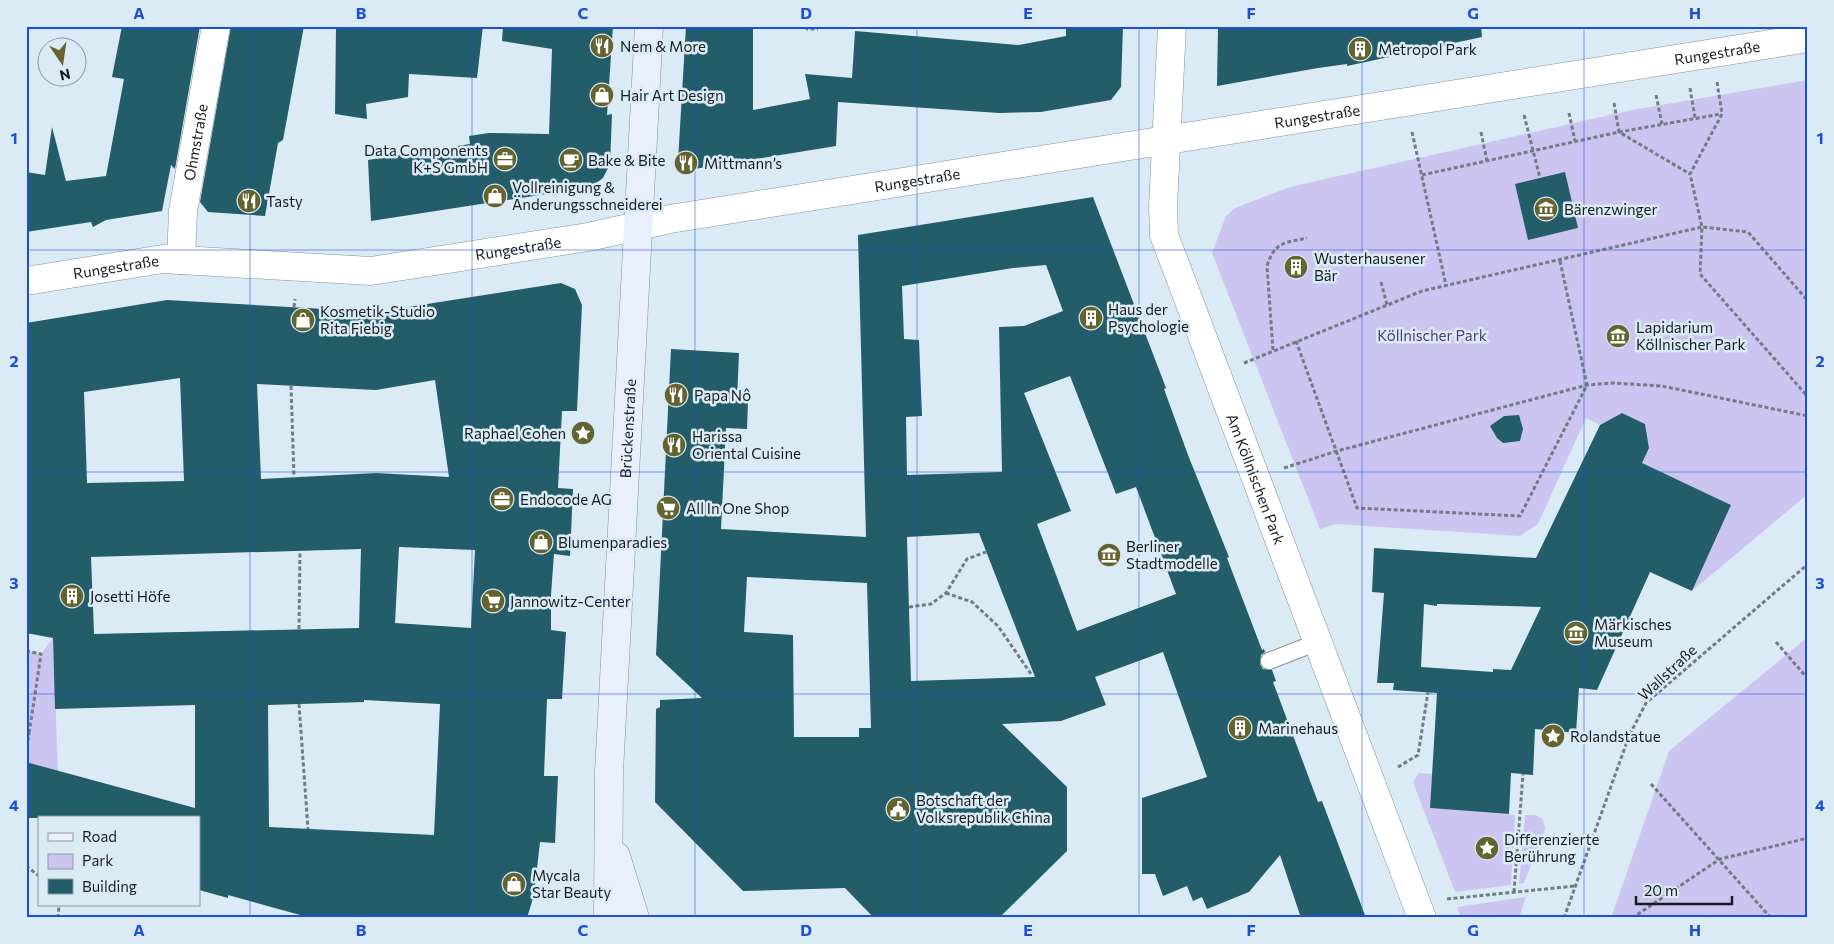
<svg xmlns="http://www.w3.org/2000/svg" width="1834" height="944" font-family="Commissioner,sans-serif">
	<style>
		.green { fill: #cdc5f1 }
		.building { fill: #235d69; fill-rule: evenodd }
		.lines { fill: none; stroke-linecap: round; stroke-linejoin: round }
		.service-casing { stroke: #82909b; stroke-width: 18 }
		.minor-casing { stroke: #82909b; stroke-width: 29 }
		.secondary-casing { stroke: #82909b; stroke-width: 29 }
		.path { stroke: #717b83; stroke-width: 3; stroke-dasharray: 4 2.5; stroke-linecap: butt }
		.service { stroke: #fff; stroke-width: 16 }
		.minor { stroke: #fff; stroke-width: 28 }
		.secondary { stroke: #eaeffd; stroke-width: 28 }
		.grid { fill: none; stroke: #1d4ed8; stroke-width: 1; stroke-opacity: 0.55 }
		.labels { text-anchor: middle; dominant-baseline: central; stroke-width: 5; stroke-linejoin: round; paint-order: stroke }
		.poi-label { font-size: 15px; fill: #171c21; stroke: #dbebf6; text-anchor: start }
		.street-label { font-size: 15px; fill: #171c21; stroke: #dbebf6 }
		.park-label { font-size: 15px; fill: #4d3e76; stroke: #dbebf6 }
		.neatline { fill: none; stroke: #1d4ed8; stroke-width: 2 }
		.grid-label { font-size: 16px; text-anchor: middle; font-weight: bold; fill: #1d4ed8 }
	</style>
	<rect width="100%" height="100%" fill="#dbebf6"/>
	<g class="green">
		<path d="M1808,80V190L1806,192L1808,194V494L1692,591L1731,505L1678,480L1640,468L1649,448L1645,424L1622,413L1600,425L1586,418L1538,524L1520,536L1336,524L1320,529L1212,253L1226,216L1235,208L1290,187L1632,110Z"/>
		<path d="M1808,637V918H1611L1669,751Z"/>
		<path d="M53,638L58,771L26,762V651L41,654Z"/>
		<path d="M1419,773L1432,774L1431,808L1515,815L1511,885L1455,892L1413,782Z"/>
		<path d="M1525,815H1535L1543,819L1545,829L1524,883L1519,884Z"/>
		<path d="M1526,897L1519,918H1461L1457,907Z"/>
	</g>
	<g class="building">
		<path d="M122,26H200L175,169L171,165L162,211L106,220L93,227L91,222L26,232V172L45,175L52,127L66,181L106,176L124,79L112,77Z"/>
		<path d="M231,26H304L283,140L278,143L265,216L208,212L200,202Z"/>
		<path d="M336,26H483L477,78L409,74L408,97L366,104L367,119L335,114Z"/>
		<path d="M503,26H613L607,115L612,114L610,164L603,178L580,195L579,189L371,221L368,160L470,144L469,136L489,133L549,134L552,49L502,41Z"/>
		<path d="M686,26H753V110L810,99L805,74L852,78L855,31L1019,45L1066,36V26H1123L1121,87L1111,100L1041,112L999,113L838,102L836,146L688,170L678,161Z"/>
		<path d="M1218,26H1481L1482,37L1347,66V64L1318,68L1217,86Z"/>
		<path d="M1565,172L1578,228L1528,240L1515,184Z"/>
		<path d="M1093,197L1166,388L1164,389L1188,455L1229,557L1227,558L1262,650L1264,649L1265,652L1261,655L1260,664L1263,669L1272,670L1276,681L1273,682L1318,802L1322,801L1366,918H1301L1280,855L1249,892L1207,909L1202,897L1193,901L1187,886L1163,896L1155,874H1142V798L1207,777L1163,652L1095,677L1106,705L1061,721L1002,724L1067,787V851L999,918H874L845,888L743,891L655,802L656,709L660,707V700L702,698L656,655L671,349L739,353L737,400L748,401L747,429L726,428L721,529L866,537L858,235ZM1046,265L1063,311L1024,326L999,327L1002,472L907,475L906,417L922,416L919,340L904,339L902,286L1013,268ZM1070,376L1116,494L1136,487L1176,594L1077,631L1037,524L1071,511L1024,393ZM979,533L1035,677L911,681L907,537ZM747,577L867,583L871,728H859V737H794L793,635L744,632Z"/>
		<path d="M561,283L575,289L582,305L577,411H562L558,488L573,489L570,556L554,554L551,595V630L566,632L562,699H547L544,776H558L555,843L540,842L534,895L527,918H311L228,895V898L199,890V818H26V762L195,808V705L55,709L53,638L26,633V323L167,300L376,312ZM180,378L184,481L87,483L84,392ZM435,380L449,477L376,473L261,479L257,384L376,390ZM399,547L475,550L471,628L395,623ZM361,549L359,628L94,634L91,557ZM364,700L440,704L434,835L269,827L268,705L364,702Z"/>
		<path d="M1622,413L1645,424L1649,448L1642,463L1731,505L1692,591L1650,572L1597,690L1579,688L1576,733L1535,729L1533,775L1511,773L1509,814L1430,808L1437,693L1393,690L1394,683H1377L1384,593L1372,592L1374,548L1536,558L1600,425ZM1424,604L1437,606V604L1541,607L1511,670L1493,669V672L1421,667Z"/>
		<path d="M1519,415L1523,429L1520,441L1503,443L1497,438L1490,426L1504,416Z"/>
	</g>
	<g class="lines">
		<g class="service-casing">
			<path id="service" d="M1269,661L1318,642"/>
		</g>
		<g class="minor-casing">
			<g id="minor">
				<path id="s1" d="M1172,26L1163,206L1164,235L1422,918"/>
				<path id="s2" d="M181,260L183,211L216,26"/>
				<path id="s3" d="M26,281L163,259L371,271L588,237L670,219L1808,38"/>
			</g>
		</g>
		<g class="secondary-casing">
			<g id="secondary">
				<path d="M616,856L635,918"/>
				<path id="s4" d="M608,918L609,772L649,26"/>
			</g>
		</g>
		<g class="path">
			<path d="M807,26V29H818"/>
			<path d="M1717,82L1722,114L1690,174L1702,227L1748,232L1808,301"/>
			<path d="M1690,88L1695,118"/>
			<path d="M1656,95L1662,124"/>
			<path d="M1614,103L1619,132L1690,174"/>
			<path d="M1569,113L1575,141"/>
			<path d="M1524,115L1540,178"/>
			<path d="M1412,132L1446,285"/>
			<path d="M1481,132L1487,161"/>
			<path d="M1422,175L1619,132L1721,114"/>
			<path d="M1381,282L1387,305"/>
			<path d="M294,307L295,299"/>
			<path d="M1296,341L1357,508L1520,516L1587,385L1560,261"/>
			<path d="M1273,350L1267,266C1275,241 1285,243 1307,238"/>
			<path d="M1244,363L1422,291L1702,227L1700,274L1808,397"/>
			<path d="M291,386L294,478"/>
			<path d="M1284,468L1337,451L1587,385L1613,383L1662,386L1808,416"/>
			<path d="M946,593L972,602L998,626L1031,674"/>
			<path d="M909,607L931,604L946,593L967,559L986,552"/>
			<path d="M299,629L300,551"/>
			<path d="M1776,642L1808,679"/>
			<path d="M26,651L41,654L29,734"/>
			<path d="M299,704L308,829"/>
			<path d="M26,734H29L26,749"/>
			<path d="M1398,767L1418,755L1428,692"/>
			<path d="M1651,784L1771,918"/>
			<path d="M26,866L39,876"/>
			<path d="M1514,892L1523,774"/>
			<path d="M1447,899L1575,886"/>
			<path d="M58,918L59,905"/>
			<path d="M1564,918L1629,736L1646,703L1808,564"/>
			<path d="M1632,918L1720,859L1808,838"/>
		</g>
		<use href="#service" class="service"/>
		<use href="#minor" class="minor"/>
		<use href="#secondary" class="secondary"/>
	</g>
	<path class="grid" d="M250,26V918M472,26V918M695,26V918M917,26V918M1139,26V918M1362,26V918M1584,26V918M26,250H1808M26,472H1808M26,694H1808"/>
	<defs>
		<g id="restaurant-disc" transform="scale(1.25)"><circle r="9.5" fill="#646330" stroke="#dbebf6"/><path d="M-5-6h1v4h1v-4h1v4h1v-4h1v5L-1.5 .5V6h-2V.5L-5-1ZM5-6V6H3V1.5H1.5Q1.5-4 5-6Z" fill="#fff"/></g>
		<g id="building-disc" transform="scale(1.25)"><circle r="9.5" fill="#646330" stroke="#dbebf6"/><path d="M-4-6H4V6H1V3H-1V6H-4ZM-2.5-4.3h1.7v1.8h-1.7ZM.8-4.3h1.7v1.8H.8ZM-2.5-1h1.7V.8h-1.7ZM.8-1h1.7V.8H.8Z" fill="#fff"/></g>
		<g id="shop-disc" transform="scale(1.25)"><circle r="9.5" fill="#646330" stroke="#dbebf6"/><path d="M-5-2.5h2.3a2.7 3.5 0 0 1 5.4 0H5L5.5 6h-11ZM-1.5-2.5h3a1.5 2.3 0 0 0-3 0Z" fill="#fff"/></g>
		<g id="office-disc" transform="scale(1.25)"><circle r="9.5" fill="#646330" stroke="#dbebf6"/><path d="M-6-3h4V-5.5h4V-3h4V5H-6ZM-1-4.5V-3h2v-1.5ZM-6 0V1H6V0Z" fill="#fff"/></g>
		<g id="cafe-disc" transform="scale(1.25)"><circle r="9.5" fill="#646330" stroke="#dbebf6"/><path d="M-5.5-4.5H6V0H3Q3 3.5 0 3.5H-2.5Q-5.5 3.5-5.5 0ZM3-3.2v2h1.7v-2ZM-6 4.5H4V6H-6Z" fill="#fff"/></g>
		<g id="museum-disc" transform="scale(1.25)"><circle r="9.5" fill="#646330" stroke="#dbebf6"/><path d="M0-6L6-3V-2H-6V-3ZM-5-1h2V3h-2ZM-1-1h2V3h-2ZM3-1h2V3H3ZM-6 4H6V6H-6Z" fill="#fff"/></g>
		<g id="sight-disc" transform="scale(1.25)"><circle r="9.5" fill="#646330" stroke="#dbebf6"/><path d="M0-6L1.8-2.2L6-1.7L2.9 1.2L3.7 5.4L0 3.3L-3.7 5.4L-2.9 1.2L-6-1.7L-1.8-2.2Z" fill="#fff"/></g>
		<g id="supermarket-disc" transform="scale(1.25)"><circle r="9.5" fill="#646330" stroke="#dbebf6"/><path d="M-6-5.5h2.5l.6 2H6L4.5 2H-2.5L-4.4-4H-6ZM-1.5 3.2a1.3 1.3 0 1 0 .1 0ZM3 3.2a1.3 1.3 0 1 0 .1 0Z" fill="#fff"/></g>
		<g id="civic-disc" transform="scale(1.25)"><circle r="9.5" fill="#646330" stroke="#dbebf6"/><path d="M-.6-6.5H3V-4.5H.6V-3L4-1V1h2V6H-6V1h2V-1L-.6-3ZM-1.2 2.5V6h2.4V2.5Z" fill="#fff"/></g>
	</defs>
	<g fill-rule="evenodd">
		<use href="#restaurant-disc" x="602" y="46"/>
		<use href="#building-disc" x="1360" y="49"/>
		<use href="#shop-disc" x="602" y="95"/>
		<use href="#office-disc" x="505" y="159"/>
		<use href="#cafe-disc" x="571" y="160"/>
		<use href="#restaurant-disc" x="686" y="163"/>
		<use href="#shop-disc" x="495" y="196"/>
		<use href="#restaurant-disc" x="249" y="201"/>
		<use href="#museum-disc" x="1546" y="209"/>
		<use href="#building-disc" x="1296" y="267"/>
		<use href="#building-disc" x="1091" y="318"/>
		<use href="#shop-disc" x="303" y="320"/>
		<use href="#museum-disc" x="1618" y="336"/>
		<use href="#restaurant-disc" x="676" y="395"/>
		<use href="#sight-disc" x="583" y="433"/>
		<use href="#restaurant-disc" x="674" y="445"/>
		<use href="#office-disc" x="502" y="499"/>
		<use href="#supermarket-disc" x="668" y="508"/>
		<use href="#shop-disc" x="541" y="542"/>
		<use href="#museum-disc" x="1109" y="555"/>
		<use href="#building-disc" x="72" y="596"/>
		<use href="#supermarket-disc" x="493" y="601"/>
		<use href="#museum-disc" x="1576" y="633"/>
		<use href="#building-disc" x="1240" y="728"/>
		<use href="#sight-disc" x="1553" y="736"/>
		<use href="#civic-disc" x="898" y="809"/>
		<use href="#sight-disc" x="1487" y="848"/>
		<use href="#shop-disc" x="514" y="884"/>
	</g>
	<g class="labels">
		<g class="poi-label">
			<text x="620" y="46">Nem &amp; More</text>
			<text x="1378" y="49">Metropol Park</text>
			<text x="620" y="95">Hair Art Design</text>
			<text x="488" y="150" text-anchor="end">Data Components<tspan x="488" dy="17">K+S GmbH</tspan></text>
			<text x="588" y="160">Bake &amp; Bite</text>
			<text x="704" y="163">Mittmann’s</text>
			<text x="512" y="187">Vollreinigung &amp;<tspan x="512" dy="17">Änderungsschneiderei</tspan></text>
			<text x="266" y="201">Tasty</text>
			<text x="1564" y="209">Bärenzwinger</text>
			<text x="1314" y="258">Wusterhausener<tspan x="1314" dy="17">Bär</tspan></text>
			<text x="1108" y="309">Haus der<tspan x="1108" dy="17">Psychologie</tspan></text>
			<text x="320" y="311">Kosmetik-Studio<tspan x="320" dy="17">Rita Fiebig</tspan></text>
			<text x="1636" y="327">Lapidarium<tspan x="1636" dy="17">Köllnischer Park</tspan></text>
			<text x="694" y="395">Papa Nô</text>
			<text x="566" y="433" text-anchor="end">Raphael Cohen</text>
			<text x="692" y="436">Harissa<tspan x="692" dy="17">Oriental Cuisine</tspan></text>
			<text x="520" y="499">Endocode AG</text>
			<text x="686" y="508">All In One Shop</text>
			<text x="558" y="542">Blumenparadies</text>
			<text x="1126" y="546">Berliner<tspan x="1126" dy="17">Stadtmodelle</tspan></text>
			<text x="90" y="596">Josetti Höfe</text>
			<text x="510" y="601">Jannowitz-Center</text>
			<text x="1594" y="624">Märkisches<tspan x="1594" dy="17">Museum</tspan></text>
			<text x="1258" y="728">Marinehaus</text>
			<text x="1570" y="736">Rolandstatue</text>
			<text x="916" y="800">Botschaft der<tspan x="916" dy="17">Volksrepublik China</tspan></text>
			<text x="1504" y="839">Differenzierte<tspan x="1504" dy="17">Berührung</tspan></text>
			<text x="532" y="875">Mycala<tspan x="532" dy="17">Star Beauty</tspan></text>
		</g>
		<g class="street-label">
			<text stroke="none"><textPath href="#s3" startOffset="1711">Rungestraße</textPath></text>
			<text stroke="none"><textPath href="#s3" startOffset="1306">Rungestraße</textPath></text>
			<text stroke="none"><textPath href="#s2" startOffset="119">Ohmstraße</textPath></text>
			<text stroke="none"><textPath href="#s3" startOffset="901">Rungestraße</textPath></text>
			<text stroke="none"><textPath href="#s3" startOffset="496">Rungestraße</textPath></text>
			<text stroke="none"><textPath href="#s3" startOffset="91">Rungestraße</textPath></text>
			<text stroke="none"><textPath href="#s4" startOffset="490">Brückenstraße</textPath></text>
			<text stroke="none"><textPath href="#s1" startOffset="470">Am Köllnischen Park</textPath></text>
			<text transform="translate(1667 672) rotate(-43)">Wallstraße</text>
		</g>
		<g class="park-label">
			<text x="1432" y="335">Köllnischer Park</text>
		</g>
	</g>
	<rect width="1834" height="944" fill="none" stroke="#dbebf6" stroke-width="55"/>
	<rect x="38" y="816" width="162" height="90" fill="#dbebf6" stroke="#8d98a1"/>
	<rect x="48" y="833" width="25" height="8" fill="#eaeffd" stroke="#8d98a1"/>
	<text x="82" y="842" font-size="15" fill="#171c21">Road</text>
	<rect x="48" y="854" width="25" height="15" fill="#cdc5f1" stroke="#8d98a1"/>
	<text x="82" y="866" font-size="15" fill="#171c21">Park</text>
	<rect x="48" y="879" width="25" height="15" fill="#235d69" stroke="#8d98a1"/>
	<text x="82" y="892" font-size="15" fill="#171c21">Building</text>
	<g transform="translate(62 62) rotate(167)"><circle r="24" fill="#dbebf6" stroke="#8d98a1"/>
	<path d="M0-4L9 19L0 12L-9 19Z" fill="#646330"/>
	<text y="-8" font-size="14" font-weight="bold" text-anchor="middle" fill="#171c21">N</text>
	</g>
	<path d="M1636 896v8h96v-8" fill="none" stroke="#171c21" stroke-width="2.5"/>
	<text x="1644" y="896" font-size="15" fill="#171c21" stroke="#dbebf6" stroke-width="4" paint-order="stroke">20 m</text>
	<rect x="28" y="28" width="1778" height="888" class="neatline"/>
	<g class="grid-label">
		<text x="139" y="19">A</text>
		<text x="361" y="19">B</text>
		<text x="583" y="19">C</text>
		<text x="806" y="19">D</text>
		<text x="1028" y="19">E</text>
		<text x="1251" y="19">F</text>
		<text x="1473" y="19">G</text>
		<text x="1695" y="19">H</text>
		<text x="14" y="144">1</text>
		<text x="1820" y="144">1</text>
		<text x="14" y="367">2</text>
		<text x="1820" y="367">2</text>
		<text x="14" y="589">3</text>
		<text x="1820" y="589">3</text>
		<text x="14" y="811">4</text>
		<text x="1820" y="811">4</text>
		<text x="139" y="936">A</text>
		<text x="361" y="936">B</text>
		<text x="583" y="936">C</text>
		<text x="806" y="936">D</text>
		<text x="1028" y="936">E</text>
		<text x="1251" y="936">F</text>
		<text x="1473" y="936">G</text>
		<text x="1695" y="936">H</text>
	</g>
</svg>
